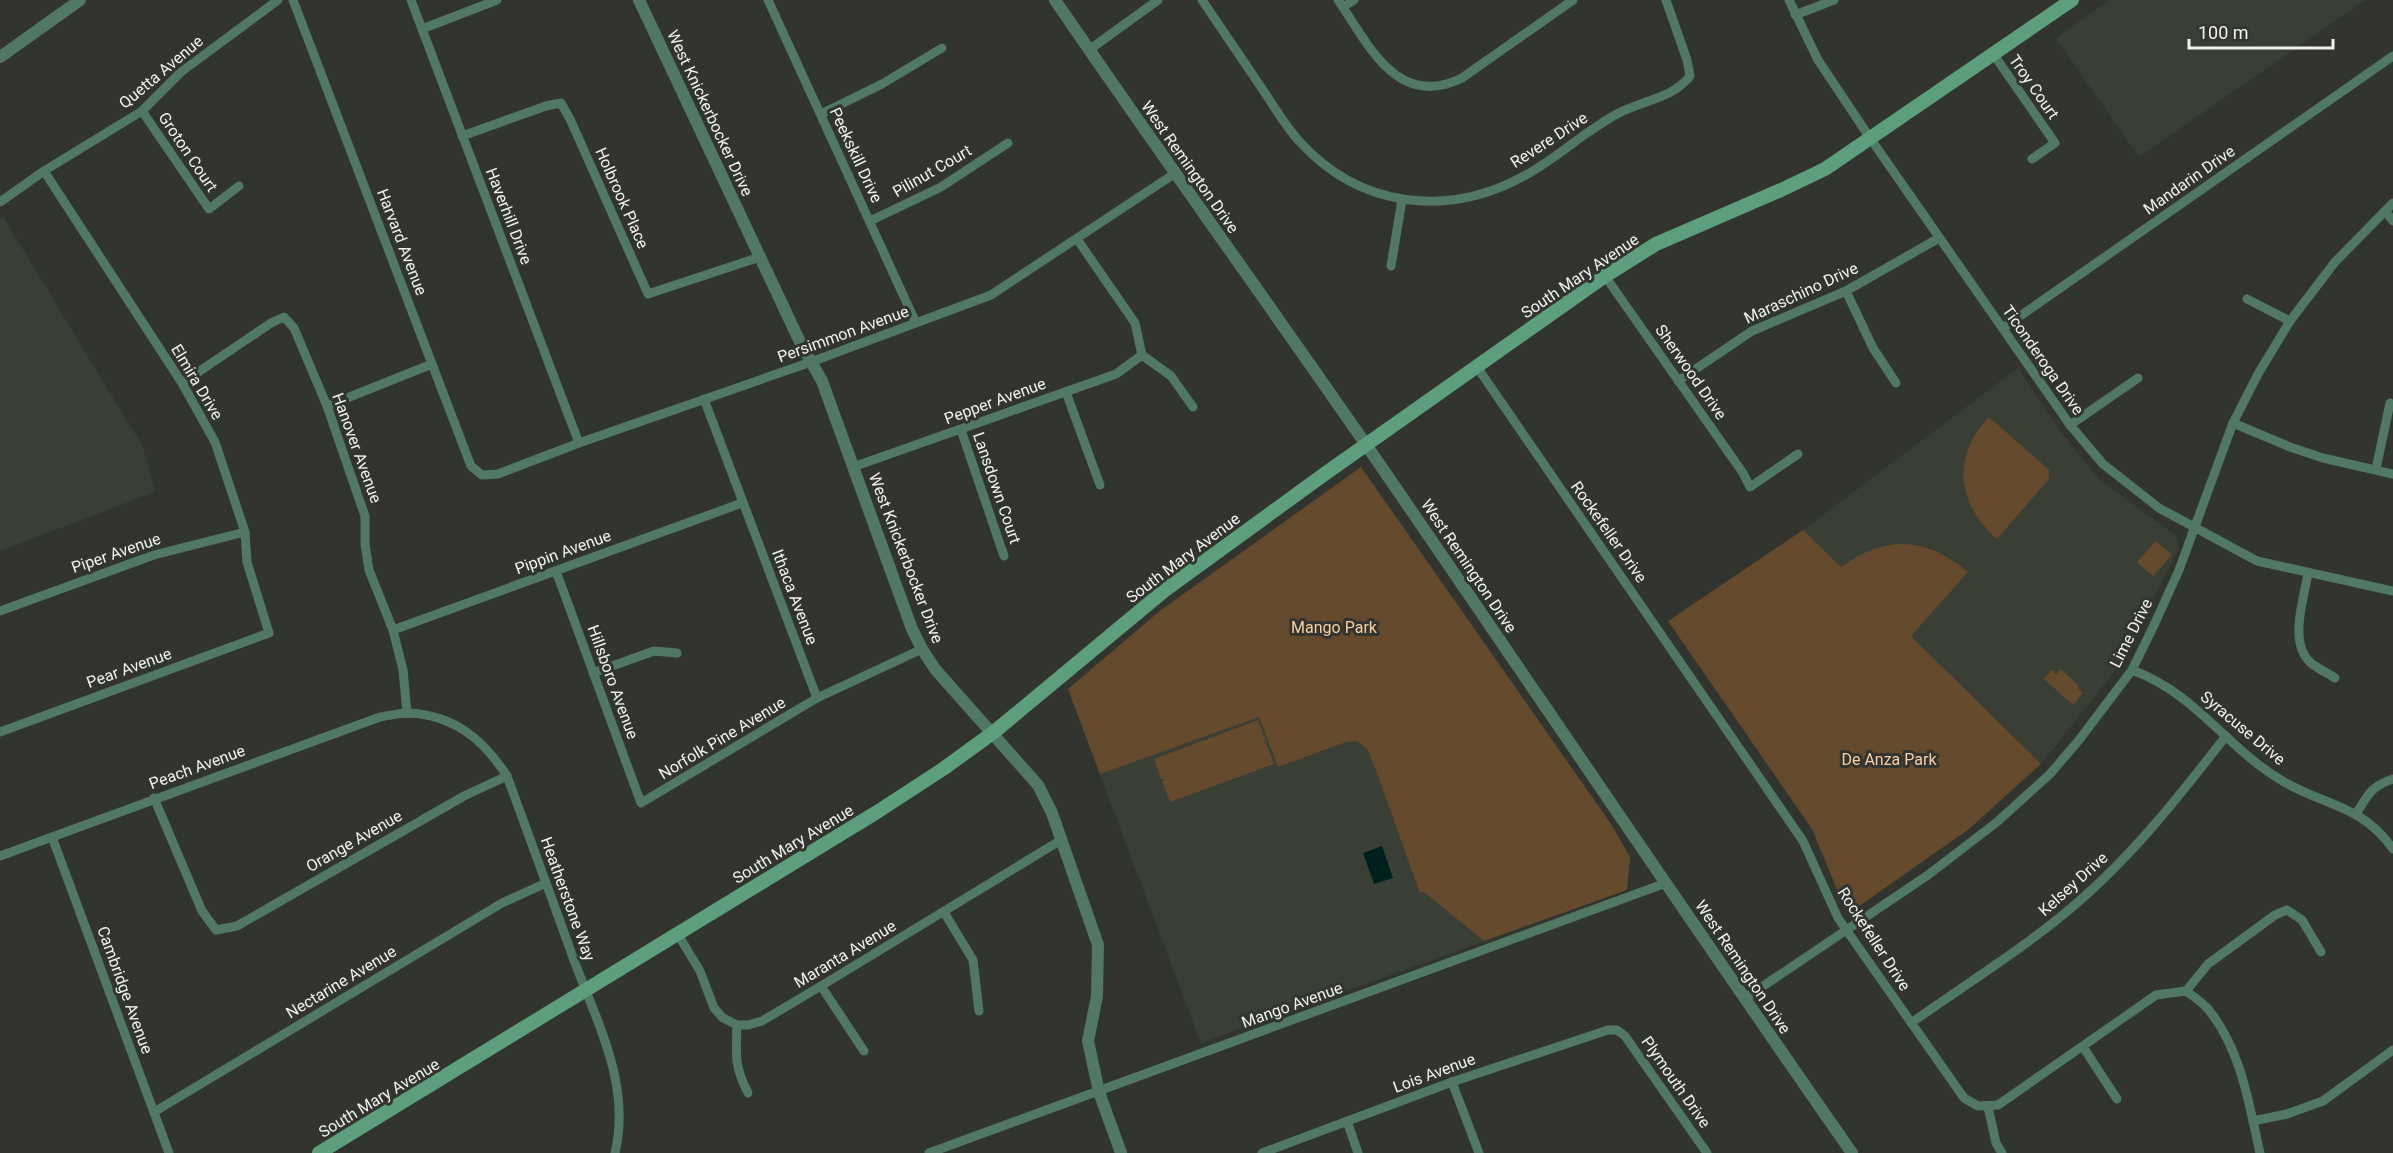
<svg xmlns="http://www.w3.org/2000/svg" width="2393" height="1153" font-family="Roboto,sans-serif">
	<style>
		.built { fill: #3a3f35 }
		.green { fill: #64492c }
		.water { fill: #00201e }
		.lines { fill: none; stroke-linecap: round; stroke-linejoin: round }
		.minor { stroke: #507863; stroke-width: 9 }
		.tertiary { stroke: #507863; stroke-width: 12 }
		.secondary { stroke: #5d9f7d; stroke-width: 14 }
		.labels { text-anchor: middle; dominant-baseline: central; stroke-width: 6; stroke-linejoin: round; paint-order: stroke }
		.street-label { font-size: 16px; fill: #f1f2ef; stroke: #32342f }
		.park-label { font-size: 16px; fill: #f9cea1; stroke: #32342f }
	</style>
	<rect width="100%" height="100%" fill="#32342f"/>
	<g class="built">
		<path d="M2110,0H2365L2139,157L2056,38Z"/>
		<path d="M3,217L143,447L155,492L0,551V219Z"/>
		<path d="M2018,368L2064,436L2099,479L2175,535L2179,548L2122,662L2041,764L1803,530Z"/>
		<path d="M1361,467L1611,824L1630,857L1627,890L1201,1043L1068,689L1161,610Z"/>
	</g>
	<g class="green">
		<path d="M1989,417L2049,470V479L1997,539C1957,504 1951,456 1989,417Z"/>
		<path d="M1361,467L1611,824L1630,857L1627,890L1484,941L1424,892L1420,893L1374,765L1367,749L1357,741L1346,742L1278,767L1259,717L1100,774L1068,689L1161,610Z"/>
		<path d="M1803,530L1841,567C1886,534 1926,537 1968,572L1911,636L2041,764L1969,829L1855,909L1848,907L1841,899L1812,829L1668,621Z"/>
		<path d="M2156,541L2172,555L2153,576L2137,562Z"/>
		<path d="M2061,669L2079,686L2078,688L2083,693L2073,705L2044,679L2051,670L2056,674Z"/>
		<path d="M1258,720L1266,741L1262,743H1266L1274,764L1170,802L1162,781L1166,779H1161L1154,759Z"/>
	</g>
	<path class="water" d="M1382,846L1393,878L1374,884L1363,853Z"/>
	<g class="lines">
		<g class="minor">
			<path d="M293,0L471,466L482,475L498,474L579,443L811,362L991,295L1174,174"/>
			<path d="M411,0L579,443"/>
			<path d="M768,0L916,323"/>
			<path d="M1202,0C1222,30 1243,60 1263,90C1275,108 1286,127 1300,142C1360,208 1448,218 1524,176C1545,165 1565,149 1584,135C1597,127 1609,117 1623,111C1646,100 1674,97 1690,76L1687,60L1666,0"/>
			<path d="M1338,0C1369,45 1397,110 1462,78L1573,0"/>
			<path d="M1789,0L1818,60L1870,138L2070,425L2103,464L2159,508L2257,561L2393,591"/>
			<path d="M1343,7L1354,0"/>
			<path d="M1795,15L1834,0"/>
			<path d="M422,29L497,0"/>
			<path d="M1089,50L1158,0"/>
			<path d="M1994,55L2055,143L2032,159"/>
			<path d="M142,111L209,209L239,186"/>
			<path d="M821,114L882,84L942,48"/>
			<path d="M462,136L546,106L561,103L570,119L648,294L760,257"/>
			<path d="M0,202L44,171L142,111L181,72L278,0"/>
			<path d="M2385,211L2393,221"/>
			<path d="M870,221L941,187L1008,143"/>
			<path d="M1077,239L1135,323L1142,355"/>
			<path d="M1391,266L1402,200"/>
			<path d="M1605,276L1743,473L1750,487L1798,454"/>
			<path d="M1846,291L1873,348L1896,383"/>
			<path d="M2247,299L2290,321"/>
			<path d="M2003,328L2393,56"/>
			<path d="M1142,355L1171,376L1193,407"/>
			<path d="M1477,367L1803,841L1838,918L1964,1098L1978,1106L1998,1105L2156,995L2186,991C2193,996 2202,1002 2208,1009C2241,1049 2249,1104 2260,1153"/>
			<path d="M1678,381L1752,331L1846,291L1939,238"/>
			<path d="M182,383L271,323L284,317L294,328L327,406L365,516V544L369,570L393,630L403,670L407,713"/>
			<path d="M1066,392L1100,485"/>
			<path d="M704,399L817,698L922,649"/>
			<path d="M327,406L432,364"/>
			<path d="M2233,423L2290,447L2323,458L2393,474"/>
			<path d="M2070,425L2138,378"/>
			<path d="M961,430L1004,556"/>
			<path d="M853,467L1116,374L1142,355"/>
			<path d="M2376,469L2390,403"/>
			<path d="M556,571L641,803L817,698"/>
			<path d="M2308,573C2304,599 2288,643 2311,663C2318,669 2328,673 2335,678"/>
			<path d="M0,611L154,555L245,532"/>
			<path d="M393,630L742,503"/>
			<path d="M2132,670C2198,694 2227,750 2286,783C2327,806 2363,806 2393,849"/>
			<path d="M593,673L654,651L677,653"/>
			<path d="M0,732L269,633L247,562L245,532L215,442L182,383L44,171"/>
			<path d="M154,798L202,911L216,930L237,926L464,796L507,776"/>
			<path d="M2356,814C2368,795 2371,786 2393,779"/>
			<path d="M52,837L169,1153"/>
			<path d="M0,856L380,717C388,716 399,713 408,713C454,715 483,739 507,776C528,834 550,893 571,952C594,1017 632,1082 615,1153"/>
			<path d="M944,912L973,960L979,1011"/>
			<path d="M677,933L700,971L714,1008L723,1018L737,1025H748L762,1021L821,986L1061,840"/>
			<path d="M821,986L864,1051"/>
			<path d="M2186,991L2208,964L2275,915L2287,910L2302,920L2321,952"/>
			<path d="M1744,999L1928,875L1997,822L2050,774L2079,740L2132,670L2155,623L2179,570L2233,423L2258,374L2290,321L2335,262L2393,203"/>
			<path d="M1911,1023C1966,984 2026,947 2077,903C2134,854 2180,795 2226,736"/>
			<path d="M737,1025C736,1055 734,1066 748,1093"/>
			<path d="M2083,1047L2117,1099"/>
			<path d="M1452,1082L1479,1153"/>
			<path d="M1988,1107L1996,1143L2002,1153"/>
			<path d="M154,1112L502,903L546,883"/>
			<path d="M1347,1121L1358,1153"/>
			<path d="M2253,1121L2287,1114L2323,1101L2393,1050"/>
			<path d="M929,1153L1666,883"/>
			<path d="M1262,1153L1452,1082L1608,1030H1617L1625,1036L1707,1153"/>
		</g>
		<g class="tertiary">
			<path d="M639,0L800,342L822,381L912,629L922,649L935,669L1038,785L1052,813L1098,945L1097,996L1088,1041L1099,1092L1121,1153"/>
			<path d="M1055,0C1161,155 1271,307 1378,462C1536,692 1692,924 1852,1153"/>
			<path d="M0,57L80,0"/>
		</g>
		<path class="secondary" d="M319,1153L877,812L943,769L994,732L1165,590L1326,473L1605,276L1656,244L1781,190L1825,169L2072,0"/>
	</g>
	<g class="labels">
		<g class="street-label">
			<text transform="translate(161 72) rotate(-40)">Quetta Avenue</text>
			<text transform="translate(2034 87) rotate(55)">Troy Court</text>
			<text transform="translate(710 113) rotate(65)">West Knickerbocker Drive</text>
			<text transform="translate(1549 140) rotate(-33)">Revere Drive</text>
			<text transform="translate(188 152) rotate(56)">Groton Court</text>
			<text transform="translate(856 155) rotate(65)">Peekskill Drive</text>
			<text transform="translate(1190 167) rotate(55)">West Remington Drive</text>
			<text transform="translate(932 171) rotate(-30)">Pilinut Court</text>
			<text transform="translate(2189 180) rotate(-35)">Mandarin Drive</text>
			<text transform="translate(622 198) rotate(66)">Holbrook Place</text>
			<text transform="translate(509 216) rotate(69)">Haverhill Drive</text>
			<text transform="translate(402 242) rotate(69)">Harvard Avenue</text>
			<text transform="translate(1580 276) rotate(-34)">South Mary Avenue</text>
			<text transform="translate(1801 293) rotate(-25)">Maraschino Drive</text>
			<text transform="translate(843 334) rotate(-20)">Persimmon Avenue</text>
			<text transform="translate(2043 360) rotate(55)">Ticonderoga Drive</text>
			<text transform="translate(1691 372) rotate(55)">Sherwood Drive</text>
			<text transform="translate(197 382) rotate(59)">Elmira Drive</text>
			<text transform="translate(995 401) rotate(-20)">Pepper Avenue</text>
			<text transform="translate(357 448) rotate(70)">Hanover Avenue</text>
			<text transform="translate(997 488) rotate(71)">Lansdown Court</text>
			<text transform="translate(1609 532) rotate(55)">Rockefeller Drive</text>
			<text transform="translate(563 552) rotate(-20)">Pippin Avenue</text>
			<text transform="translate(116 553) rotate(-19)">Piper Avenue</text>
			<text transform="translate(906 558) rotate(69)">West Knickerbocker Drive</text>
			<text transform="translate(1183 558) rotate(-37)">South Mary Avenue</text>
			<text transform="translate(1469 566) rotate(56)">West Remington Drive</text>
			<text transform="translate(795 597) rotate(69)">Ithaca Avenue</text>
			<text transform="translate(2131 633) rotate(-63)">Lime Drive</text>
			<text transform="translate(129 668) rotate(-20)">Pear Avenue</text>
			<text transform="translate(613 682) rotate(70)">Hillsboro Avenue</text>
			<text transform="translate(2243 728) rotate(40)">Syracuse Drive</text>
			<text transform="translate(722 738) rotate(-31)">Norfolk Pine Avenue</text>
			<text transform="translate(197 767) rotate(-20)">Peach Avenue</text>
			<text transform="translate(354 841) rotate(-30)">Orange Avenue</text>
			<text transform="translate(793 844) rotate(-31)">South Mary Avenue</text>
			<text transform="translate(2073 884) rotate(-42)">Kelsey Drive</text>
			<text transform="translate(568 899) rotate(70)">Heatherstone Way</text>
			<text transform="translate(1874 939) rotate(57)">Rockefeller Drive</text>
			<text transform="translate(845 954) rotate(-31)">Maranta Avenue</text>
			<text transform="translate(1743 967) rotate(56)">West Remington Drive</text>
			<text transform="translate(341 982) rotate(-31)">Nectarine Avenue</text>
			<text transform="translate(125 990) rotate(70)">Cambridge Avenue</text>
			<text transform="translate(1292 1005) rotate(-20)">Mango Avenue</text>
			<text transform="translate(1434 1073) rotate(-20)">Lois Avenue</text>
			<text transform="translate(1676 1082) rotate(55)">Plymouth Drive</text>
			<text transform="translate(379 1098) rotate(-31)">South Mary Avenue</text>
		</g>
		<g class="park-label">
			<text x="1334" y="627">Mango Park</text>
			<text x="1889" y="759">De Anza Park</text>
		</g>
	</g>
	<path d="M2189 39v9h144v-9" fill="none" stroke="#f1f2ef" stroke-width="3"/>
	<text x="2198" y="39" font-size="18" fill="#f1f2ef" stroke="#32342f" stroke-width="4.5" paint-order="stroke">100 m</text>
</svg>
